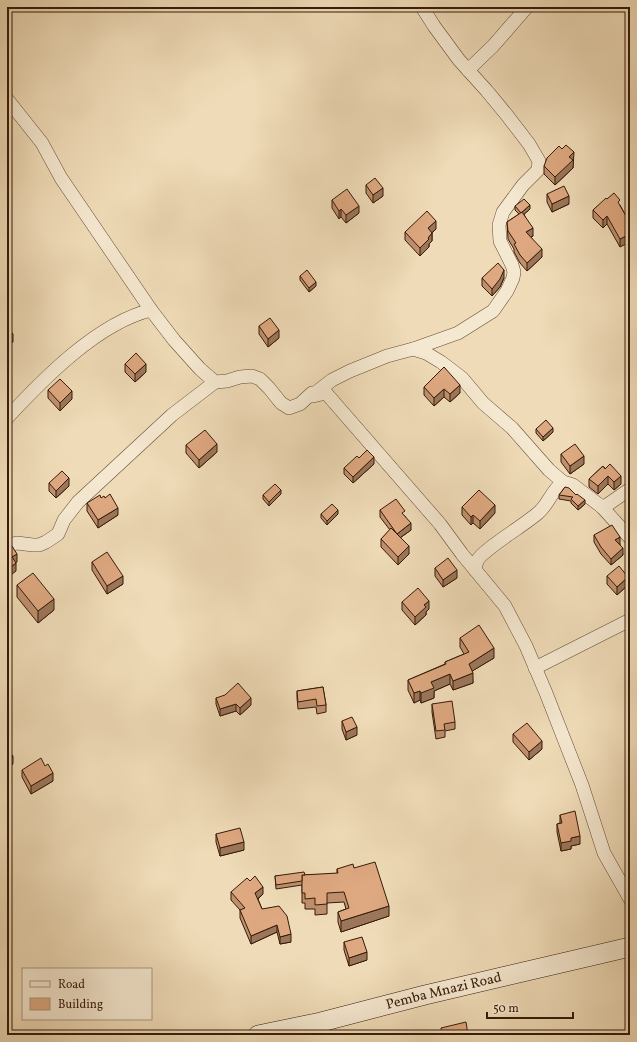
<svg xmlns="http://www.w3.org/2000/svg" width="637" height="1042" font-family="Vollkorn,serif">
	<style>
		.lines { fill: none; stroke-linecap: round; stroke-linejoin: round }
		.street-casing { stroke: #644b34; stroke-width: 14 }
		.secondary-casing { stroke: #351b08; stroke-width: 20 }
		.street { stroke: #f5e8d0; stroke-width: 13 }
		.secondary { stroke: #f5e8d0; stroke-width: 19 }
		.wall { fill: #bf906e; stroke: #351b08 }
		.shaded-wall { fill: #9b765a; stroke: #351b08 }
		.building { fill: #dea880; stroke: #351b08 }
		.labels { text-anchor: middle; dominant-baseline: central; stroke-width: 4; stroke-linejoin: round; paint-order: stroke }
		.street-label { font-size: 14px; fill: #351b08; stroke: #f5e8d0 }
	</style>
	<rect width="100%" height="100%" fill="#efdbb7"/>
	<filter id="stains"><feTurbulence type="fractalNoise" baseFrequency=".005" numOctaves="4"/><feColorMatrix values="0 0 0 0 .2 0 0 0 0 .09 0 0 0 0 .02 0 0 0 .5 -.17"/></filter>
	<radialGradient id="worn" r=".72"><stop offset=".6" stop-color="#630" stop-opacity="0"/><stop offset="1" stop-color="#630" stop-opacity=".3"/></radialGradient>
	<g class="lines">
		<g class="street-casing">
			<g id="street">
				<path d="M468,70L493,46L527,7"/>
				<path d="M7,99L42,143L61,178L151,310L174,340L200,369L215,382L227,381L240,377L252,376L260,379L269,388L281,403L289,408L300,404L312,393L313,396L326,393L440,524L462,554L505,606L526,646L546,693L582,785L604,853L630,899"/>
				<path d="M413,349L458,333L493,311L507,291L513,278L514,272L512,265L500,241L499,225L503,212L523,185L538,170L539,161L529,144L506,114L487,91L459,60L434,26L422,7"/>
				<path d="M314,394L332,380L350,371L387,356L413,349L426,353L441,362L462,378L483,403L512,428L549,470L563,482L573,485L602,507L630,538"/>
				<path d="M7,418C44,378 98,323 151,310"/>
				<path d="M602,507L607,505L630,489"/>
				<path d="M7,546L9,545L17,543L33,545H39L46,542L58,534L64,520L78,502L172,415L215,382"/>
				<path d="M475,570C476,568 476,564 477,561C482,550 526,524 538,513C549,504 551,491 563,482"/>
				<path d="M535,668L630,620"/>
			</g>
		</g>
		<g class="secondary-casing">
			<g id="secondary">
				<path id="s1" d="M258,1035L321,1022L425,995L630,947"/>
			</g>
		</g>
		<use href="#street" class="street"/>
		<use href="#secondary" class="secondary"/>
	</g>
	<g class="wall">
		<path d="M574,160L573,161V168L555,185L544,174V166Z"/>
		<path d="M366,185L383,196L373,203L366,193Z"/>
		<path d="M547,194L569,204L552,212L547,202Z"/>
		<path d="M607,199L620,205L627,218L620,247L607,224L603,228L593,218V210Z"/>
		<path d="M332,200L359,213L346,223L341,217L339,219L332,208Z"/>
		<path d="M515,206L530,209L524,214L533,236L531,237L542,257L527,271L520,263L514,252V249L508,239L507,222L519,214L515,210Z"/>
		<path d="M436,229L432,233V241L429,244V247L420,256L405,240V232Z"/>
		<path d="M300,276L316,286L309,292L300,280Z"/>
		<path d="M482,278H504L500,287L492,296L482,286Z"/>
		<path d="M259,326L279,338L268,347L259,334Z"/>
		<path d="M125,364L146,372L135,382L125,372Z"/>
		<path d="M444,367L460,393L450,402L444,397L434,406L424,395V387Z"/>
		<path d="M48,390L72,399L60,411L48,398Z"/>
		<path d="M536,429L553,432L543,441L536,433Z"/>
		<path d="M186,445L217,452L199,468L186,453Z"/>
		<path d="M561,454L584,464L570,474L561,462Z"/>
		<path d="M359,458L374,464L353,483L344,474V468Z"/>
		<path d="M603,466L621,484L614,490L608,484L598,494L589,487V479Z"/>
		<path d="M49,483L69,486L56,498L49,491Z"/>
		<path d="M565,487L585,504L578,510L571,503V501L559,499V495Z"/>
		<path d="M281,494L269,506L263,499V495Z"/>
		<path d="M87,503L118,515L98,528L87,511Z"/>
		<path d="M462,507L495,513L480,529L473,523L471,525L462,515Z"/>
		<path d="M380,510L405,516L411,530L400,538L409,554L398,565L381,547V539L390,530L380,517Z"/>
		<path d="M321,514H338L327,525L321,518Z"/>
		<path d="M594,535L620,544L623,555L611,565L601,554L594,542Z"/>
		<path d="M92,562L123,584L107,594L92,570Z"/>
		<path d="M435,568L457,578L443,587L435,576Z"/>
		<path d="M607,576L628,585L617,595L607,584Z"/>
		<path d="M17,585L54,610L38,623L17,597Z"/>
		<path d="M402,602L429,609L426,612V615L415,625L402,610Z"/>
		<path d="M460,638L494,658L472,671L473,683L453,690L450,684L434,691V698L421,703L420,700L414,703L408,690V680L445,664V662L464,654L460,647Z"/>
		<path d="M323,687L326,705V712L317,714L316,707L298,709L297,698V691Z"/>
		<path d="M216,698L251,705L240,715L236,711L220,716L216,704Z"/>
		<path d="M432,704L455,722V729L445,731V737L436,739L432,712Z"/>
		<path d="M342,721L357,735L346,740L342,729Z"/>
		<path d="M513,734L542,749L529,760L513,742Z"/>
		<path d="M22,770L53,781L31,794L22,777Z"/>
		<path d="M560,815L580,844L571,846V849L561,851L557,832V824L560,823Z"/>
		<path d="M216,834L244,850L220,856L216,842Z"/>
		<path d="M354,868L389,916L341,932L338,922V912L346,909L344,902L327,903V914L315,915V909H305V903H302V885L276,889L275,876L337,874V869Z"/>
		<path d="M231,892L263,894L258,899L262,909L291,942L280,944L277,932L251,944L240,918V910L231,900Z"/>
		<path d="M344,942L367,960L349,966L344,950Z"/>
	</g>
	<g class="shaded-wall">
		<path d="M574,152L573,168L555,185V177L569,157Z"/>
		<path d="M383,188V196L373,203V195Z"/>
		<path d="M569,196V204L552,212V204Z"/>
		<path d="M530,205V209L521,217V213Z"/>
		<path d="M359,206V213L346,223V215Z"/>
		<path d="M341,209V217L339,219V211Z"/>
		<path d="M607,216V224L603,228V220Z"/>
		<path d="M436,221V229L428,236V228Z"/>
		<path d="M533,228V236L526,240V232Z"/>
		<path d="M432,233V241L429,244V247L420,256V248Z"/>
		<path d="M630,234V242L620,247V239Z"/>
		<path d="M542,249V257L527,271V263Z"/>
		<path d="M504,270V278L500,287L492,296V289Z"/>
		<path d="M316,282V286L309,292V288Z"/>
		<path d="M279,330V338L268,347V339Z"/>
		<path d="M13,334V342L7,346V338Z"/>
		<path d="M146,364V372L135,382V374Z"/>
		<path d="M460,385V393L450,402V394Z"/>
		<path d="M444,389V397L434,406V398Z"/>
		<path d="M72,391V399L60,411V403Z"/>
		<path d="M553,428V432L543,441V437Z"/>
		<path d="M217,444V452L199,468V460Z"/>
		<path d="M584,456V464L570,474V466Z"/>
		<path d="M374,457V464L353,483V477Z"/>
		<path d="M608,476V484L598,494V486Z"/>
		<path d="M621,476V484L614,490V482Z"/>
		<path d="M69,478V486L56,498V491Z"/>
		<path d="M281,490V494L269,506V502Z"/>
		<path d="M585,500V504L578,510V506Z"/>
		<path d="M495,505V513L480,529V521Z"/>
		<path d="M118,508V515L98,528V520Z"/>
		<path d="M338,510V514L327,525V521Z"/>
		<path d="M473,515V523L471,525V517Z"/>
		<path d="M411,523V530L397,540V534Z"/>
		<path d="M620,537V544L615,547V540Z"/>
		<path d="M409,546V554L398,565V557Z"/>
		<path d="M623,548V555L611,565V559Z"/>
		<path d="M17,554V562L12,565V557Z"/>
		<path d="M16,563V571L7,578V570Z"/>
		<path d="M457,570V578L443,587V580Z"/>
		<path d="M123,576V584L107,594V586Z"/>
		<path d="M628,577V585L617,595V587Z"/>
		<path d="M54,599V610L38,623V611Z"/>
		<path d="M429,601V609L426,612V615L415,625V617L424,605Z"/>
		<path d="M494,648V658L469,673V664Z"/>
		<path d="M473,673V683L453,690V681Z"/>
		<path d="M450,674V684L434,691V698L421,703V693L431,682Z"/>
		<path d="M420,691V700L414,703V693Z"/>
		<path d="M251,698V705L240,715V708Z"/>
		<path d="M236,704V711L220,716V709Z"/>
		<path d="M357,727V735L346,740V732Z"/>
		<path d="M542,741V749L529,760V752Z"/>
		<path d="M13,756V764L7,769V761Z"/>
		<path d="M53,773V781L31,794V786Z"/>
		<path d="M580,836V844L571,846V849L561,851V843L571,838Z"/>
		<path d="M244,842V850L220,856V848Z"/>
		<path d="M263,887V894L255,901V893Z"/>
		<path d="M389,906V916L341,932V921Z"/>
		<path d="M277,925V932L251,944V936Z"/>
		<path d="M291,934V942L280,944V937Z"/>
		<path d="M367,952V960L349,966V958Z"/>
	</g>
	<g class="building">
		<path d="M566,145L574,152L569,157L573,160L555,177L544,166L547,158L559,146L562,149Z"/>
		<path d="M375,178L383,188L373,195L366,185Z"/>
		<path d="M564,186L569,196L552,204L547,194Z"/>
		<path d="M347,189L359,206L346,215L341,209L339,211L332,200Z"/>
		<path d="M614,193L620,200L618,202L627,218L630,217V234L620,239L607,216L603,220L593,210L606,198L607,199Z"/>
		<path d="M524,199L530,205L521,213L515,206Z"/>
		<path d="M427,211L436,221L428,228L432,233L428,238L429,239L420,248L405,232Z"/>
		<path d="M522,212L533,228L526,232L542,249L527,263L520,255L514,244L516,243L508,231L507,222Z"/>
		<path d="M498,263L504,270L500,279L492,289L482,278Z"/>
		<path d="M307,270L316,282L309,288L300,276Z"/>
		<path d="M270,318L279,330L268,339L259,326Z"/>
		<path d="M7,327L13,334L7,338Z"/>
		<path d="M136,353L146,364L135,374L125,364Z"/>
		<path d="M444,367L460,385L450,394L444,389L434,398L424,387Z"/>
		<path d="M60,379L72,391L60,403L48,390Z"/>
		<path d="M546,420L553,428L543,437L536,429Z"/>
		<path d="M205,430L217,444L199,460L186,445Z"/>
		<path d="M575,444L584,456L570,466L561,454Z"/>
		<path d="M367,450L374,457L353,477L344,468L357,456L359,458Z"/>
		<path d="M610,464L621,476L614,482L608,476L598,486L589,479L603,466L605,469Z"/>
		<path d="M62,471L69,478L56,491L49,483Z"/>
		<path d="M275,484L281,490L269,502L263,495Z"/>
		<path d="M565,487L569,488L576,495L577,494L585,500L578,506L571,499L573,497L559,495Z"/>
		<path d="M479,490L495,505L480,521L473,515L471,517L462,507Z"/>
		<path d="M110,494L118,508L98,520L87,503L100,495L101,498L104,496L105,498Z"/>
		<path d="M396,499L405,511L402,513L411,523L397,534L380,510Z"/>
		<path d="M332,504L338,510L327,521L321,514Z"/>
		<path d="M612,525L620,537L615,540L623,548L611,559L601,547L594,535Z"/>
		<path d="M391,528L409,546L398,557L381,539Z"/>
		<path d="M12,546L17,554L12,557L16,563L7,570V550Z"/>
		<path d="M107,552L123,576L107,586L92,562Z"/>
		<path d="M448,558L457,570L443,580L435,568Z"/>
		<path d="M619,566L628,577L617,587L607,576Z"/>
		<path d="M33,573L54,599L38,611L17,585Z"/>
		<path d="M418,588L429,601L424,605L426,607L415,617L402,602Z"/>
		<path d="M479,625L494,648L469,664L473,673L453,681L450,674L431,682L434,688L421,693L420,691L414,693L408,680L446,664L445,662L469,652L460,638Z"/>
		<path d="M238,683L251,698L240,708L236,704L220,709L216,698L225,695Z"/>
		<path d="M323,687L326,705L317,706L316,699L298,702L297,691Z"/>
		<path d="M452,701L455,722L444,724L445,730L436,731L432,704Z"/>
		<path d="M352,717L357,727L346,732L342,721Z"/>
		<path d="M527,723L542,741L529,752L513,734Z"/>
		<path d="M7,749L13,756L7,761Z"/>
		<path d="M41,758L45,766L48,764L53,773L31,786L22,770Z"/>
		<path d="M575,811L580,836L571,838V841L561,843L557,824L562,823L560,815Z"/>
		<path d="M240,828L244,842L220,848L216,834Z"/>
		<path d="M375,862L389,906L341,921L338,912L349,908L344,892L327,893V904L315,905V898L305,899V893H302V875L338,873L337,869L353,864L354,868Z"/>
		<path d="M304,872L305,875H302V881L276,885L275,876Z"/>
		<path d="M255,876L263,887L255,893L262,909L279,906L287,916L291,934L280,937L277,925L251,936L240,910L245,908L231,892L247,878L250,881Z"/>
		<path d="M362,937L367,952L349,958L344,942Z"/>
		<path d="M466,1022L468,1035H442L441,1028Z"/>
	</g>
	<g class="labels">
		<g class="street-label">
			<text stroke="none"><textPath href="#s1" startOffset="191">Pemba Mnazi Road</textPath></text>
		</g>
	</g>
	<rect width="637" height="1042" fill="none" stroke="#efdbb7" stroke-width="24"/>
	<rect x="8" y="8" width="621" height="1026" fill="none" stroke="#351b08" stroke-width="2"/>
	<rect x="12" y="12" width="613" height="1018" fill="none" stroke="#351b08"/>
	<rect x="22" y="968" width="130" height="52" fill="#f5e8d0" stroke="#a89680"/>
	<rect x="30" y="981" width="20" height="6" fill="#f5e8d0" stroke="#a89680"/>
	<text x="58" y="988" font-size="12" fill="#351b08">Road</text>
	<rect x="30" y="998" width="20" height="12" fill="#dea880" stroke="#a89680"/>
	<text x="58" y="1008" font-size="12" fill="#351b08">Building</text>
	<path d="M487 1012v6h86v-6" fill="none" stroke="#351b08" stroke-width="2"/>
	<text x="493" y="1012" font-size="12" fill="#351b08" stroke="#f5e8d0" stroke-width="3" paint-order="stroke">50 m</text>
	<rect width="100%" height="100%" filter="url(#stains)"/>
	<rect width="100%" height="100%" fill="url(#worn)"/>
</svg>
